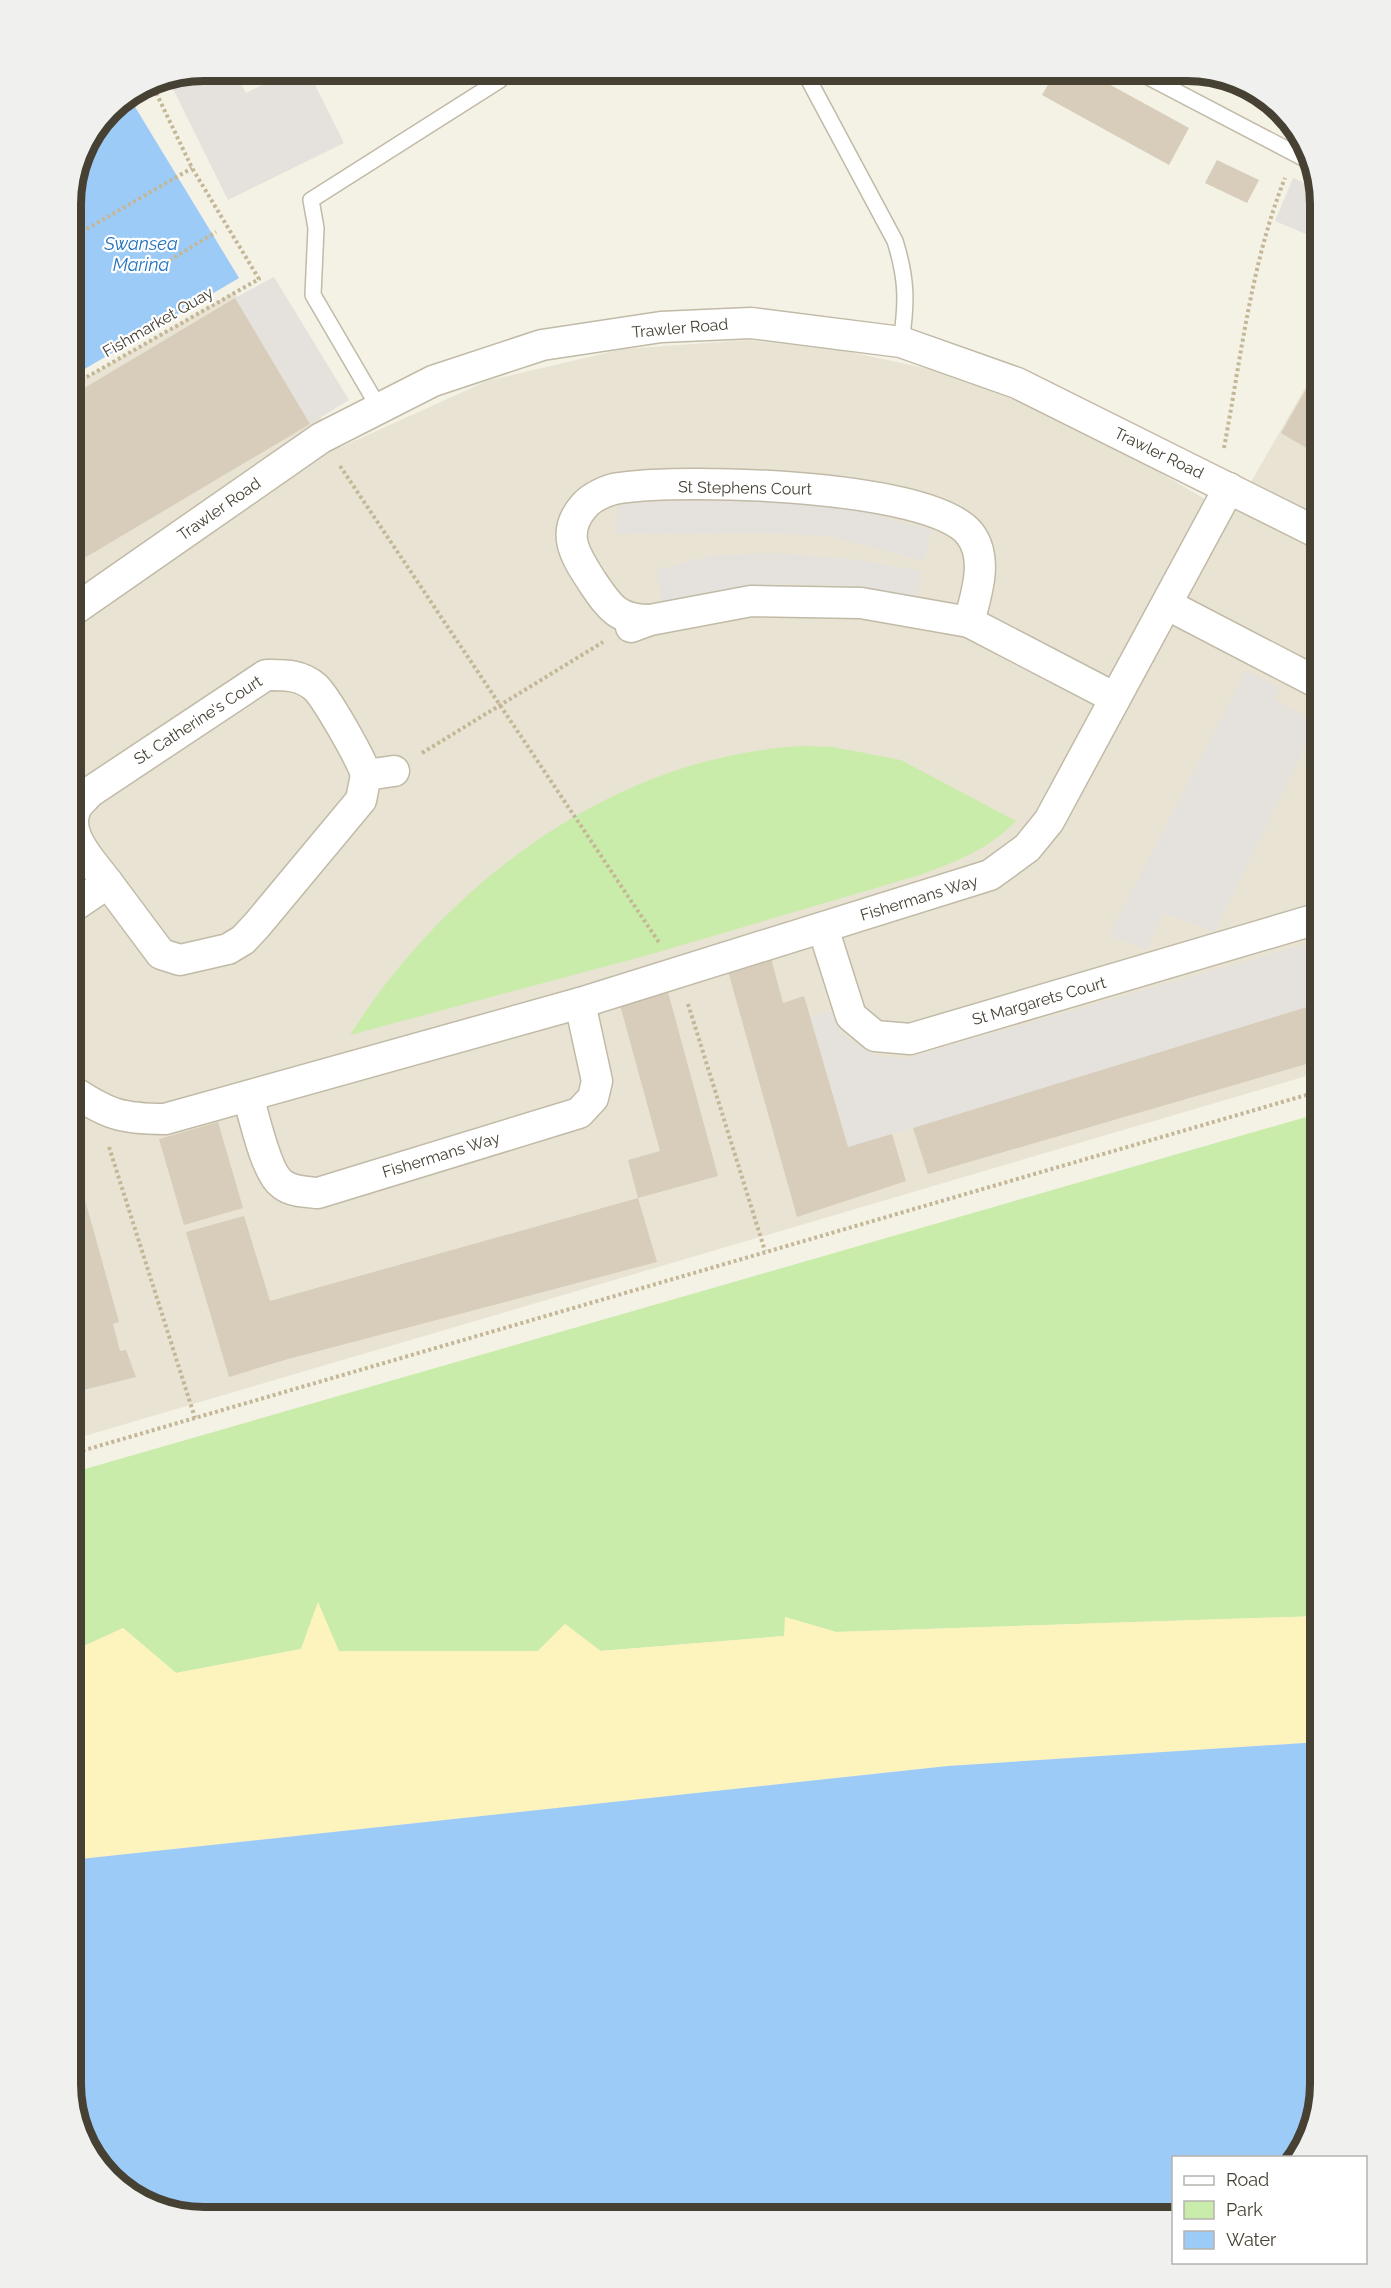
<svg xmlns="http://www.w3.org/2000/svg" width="1391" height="2288" font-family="Raleway,sans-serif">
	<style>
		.residential { fill: #e9e3d3 }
		.green { fill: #caecaa }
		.sand { fill: #fcf3bd }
		.parking { fill: #e5e2de }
		.water { fill: #9ccbf7 }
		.building { fill: #d7cdba }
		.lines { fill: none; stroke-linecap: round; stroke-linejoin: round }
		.service-casing { stroke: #c1baa7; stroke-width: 18 }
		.minor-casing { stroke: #c1baa7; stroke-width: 33 }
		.path { stroke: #c4b797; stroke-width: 4; stroke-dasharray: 3 3; stroke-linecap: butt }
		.service { stroke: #fff; stroke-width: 15 }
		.minor { stroke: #fff; stroke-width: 30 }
		.labels { text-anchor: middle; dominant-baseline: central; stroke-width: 4.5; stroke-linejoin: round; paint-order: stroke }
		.street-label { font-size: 16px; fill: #474134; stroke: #fff }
		.water-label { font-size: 18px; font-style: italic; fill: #2372bd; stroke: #fff }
		.rim { fill: none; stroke: #474134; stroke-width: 8 }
	</style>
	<rect width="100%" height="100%" fill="#f4f1e5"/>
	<path class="residential" d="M234,292L341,447L487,381L623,349L749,340L845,351L939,371L1032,407L1125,452L1232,515L1320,362V1072L71,1440V386Z"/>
	<g class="green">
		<path d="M802,746L833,747L901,760L1016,821C989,849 956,862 920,875L648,955L350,1035C448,881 615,756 802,746Z"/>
		<path d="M1320,1113V1616L836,1632L785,1617V1636L600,1651L565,1624L538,1651H338L318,1603L301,1649L176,1673L123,1628L71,1652V1473Z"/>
	</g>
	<path class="sand" d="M318,1602L339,1651H538L565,1624L601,1651L784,1636L785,1617L836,1632L1320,1616V1742L948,1766L71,1860V1652L123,1628L176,1673L301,1649Z"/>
	<g class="parking">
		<path d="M204,71H234L246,93L291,71H308L344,143L228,200L173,89L172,77Z"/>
		<path d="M1293,178L1317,188L1320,204V240L1275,221Z"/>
		<path d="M274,277L349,400L310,424L235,298Z"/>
		<path d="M711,499L831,503L931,530L924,561L828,536L766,533L615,534L618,504Z"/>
		<path d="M770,553L852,559L922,571L916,600L845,586L789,584L736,587L662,603L657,570L711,556Z"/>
		<path d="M1246,671L1280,688L1274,700L1318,722L1214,932L1164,913L1146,949L1109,935Z"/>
		<path d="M1320,940V1006L848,1147L810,1016L831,1011L841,1033L873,1055L903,1059Z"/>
	</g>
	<g class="water">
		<path d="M129,97L239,278L71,377V196L81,153L110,109Z"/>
		<path d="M1320,1742V2084L1298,2157L1174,2158L1173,2217H196L130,2195L84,2143L71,2084V1860L948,1766Z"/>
	</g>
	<g class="building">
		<path d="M1056,71H1085L1189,128L1169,165L1042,95Z"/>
		<path d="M1217,160L1259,180L1247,203L1205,183Z"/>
		<path d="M235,298L310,424L71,566V396Z"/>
		<path d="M1320,365V456L1281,433Z"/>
		<path d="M771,958L783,1003L804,996L848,1147L892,1134L906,1181L797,1217L728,971Z"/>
		<path d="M668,992L718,1176L638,1198L628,1160L660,1151L620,1005Z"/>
		<path d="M1320,1003V1060L928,1174L913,1128Z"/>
		<path d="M218,1122L243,1208L184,1225L159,1139Z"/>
		<path d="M71,1158L75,1164L119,1322L113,1324L120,1351L126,1350L136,1377L71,1393Z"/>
		<path d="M638,1198L657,1262L288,1359L229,1377L186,1232L244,1216L270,1301Z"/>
	</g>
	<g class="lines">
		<g class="service-casing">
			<g id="service">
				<path d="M755,71H767"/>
				<path d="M804,71L895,241C907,279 907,303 901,342"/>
				<path d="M1137,71L1311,162"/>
				<path d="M379,408L313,295L316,228L311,200L500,80"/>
			</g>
		</g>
		<g class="minor-casing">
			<g id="minor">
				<path d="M1168,605L1320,684"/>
				<path d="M71,612L321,438L433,381L542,345L661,327L751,323L901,342L1017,383L1320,534"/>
				<path d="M650,620C618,620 610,608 593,583C577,558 559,534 584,506C591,497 609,489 620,488C682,478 931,484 970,534C989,559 976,595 969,622"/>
				<path d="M631,627L650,620L751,601L861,603L969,622L1115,698"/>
				<path d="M108,883C94,864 65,836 75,811C77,804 86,797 90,792L266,675C284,675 300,674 315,687C326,697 362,760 366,775"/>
				<path d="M71,908L108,883L161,954L180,960L228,949L243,940L257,925L361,800L366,775L394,771"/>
				<path d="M823,928L851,1016L875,1036L910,1039L1320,918"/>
				<path d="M71,1090C107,1114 121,1119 165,1119L580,1003L990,875L1027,848L1049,821L1229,488"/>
				<path d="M248,1096C254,1116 266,1173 282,1184C292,1192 306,1192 318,1193L579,1113L593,1098L597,1081L580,1003"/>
			</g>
		</g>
		<g class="path">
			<path d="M71,238L192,168"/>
			<path d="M154,270L216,232"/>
			<path d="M71,386L259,279L192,168L151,82"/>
			<path d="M1224,448C1241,358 1251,263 1285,178"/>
			<path d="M340,466L660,944"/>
			<path d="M422,753L603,642"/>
			<path d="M688,1004L765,1251"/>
			<path d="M109,1147L195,1418"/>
			<path d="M71,1454L1320,1091"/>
		</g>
		<use href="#service" class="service"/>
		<use href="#minor" class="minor"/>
	</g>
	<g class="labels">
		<g class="street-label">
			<text transform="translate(158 322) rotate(-30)">Fishmarket Quay</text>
			<text transform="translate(680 328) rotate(-5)">Trawler Road</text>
			<text transform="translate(1159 453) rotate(26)">Trawler Road</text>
			<text transform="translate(745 488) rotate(1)">St Stephens Court</text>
			<text transform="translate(219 509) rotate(-35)">Trawler Road</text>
			<text transform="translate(198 720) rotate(-33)">St. Catherine's Court</text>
			<text transform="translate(919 898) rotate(-17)">Fishermans Way</text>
			<text transform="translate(1039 1001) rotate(-16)">St Margarets Court</text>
			<text transform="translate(441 1155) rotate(-17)">Fishermans Way</text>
		</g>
		<g class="water-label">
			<text x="141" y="243">Swansea<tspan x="141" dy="21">Marina</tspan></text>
		</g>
	</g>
	<path d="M0 0H1391V2288H0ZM204 81H1187A123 123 0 0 1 1310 204V2084A123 123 0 0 1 1187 2207H204A123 123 0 0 1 81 2084V204A123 123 0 0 1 204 81Z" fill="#f0f0ef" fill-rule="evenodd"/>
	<path class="rim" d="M204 81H1187A123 123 0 0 1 1310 204V2084A123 123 0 0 1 1187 2207H204A123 123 0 0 1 81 2084V204A123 123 0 0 1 204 81Z"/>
	<rect x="1172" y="2156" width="195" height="108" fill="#ffffff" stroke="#b5b3ae" stroke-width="1.5"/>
	<rect x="1184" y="2176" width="30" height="9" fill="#ffffff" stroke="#b5b3ae" stroke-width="1.5"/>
	<text x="1226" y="2186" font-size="18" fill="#474134">Road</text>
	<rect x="1184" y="2201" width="30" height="18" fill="#caecaa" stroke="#b5b3ae" stroke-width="1.5"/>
	<text x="1226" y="2216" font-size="18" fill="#474134">Park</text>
	<rect x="1184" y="2231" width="30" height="18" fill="#9ccbf7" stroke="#b5b3ae" stroke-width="1.5"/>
	<text x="1226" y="2246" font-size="18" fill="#474134">Water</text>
</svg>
